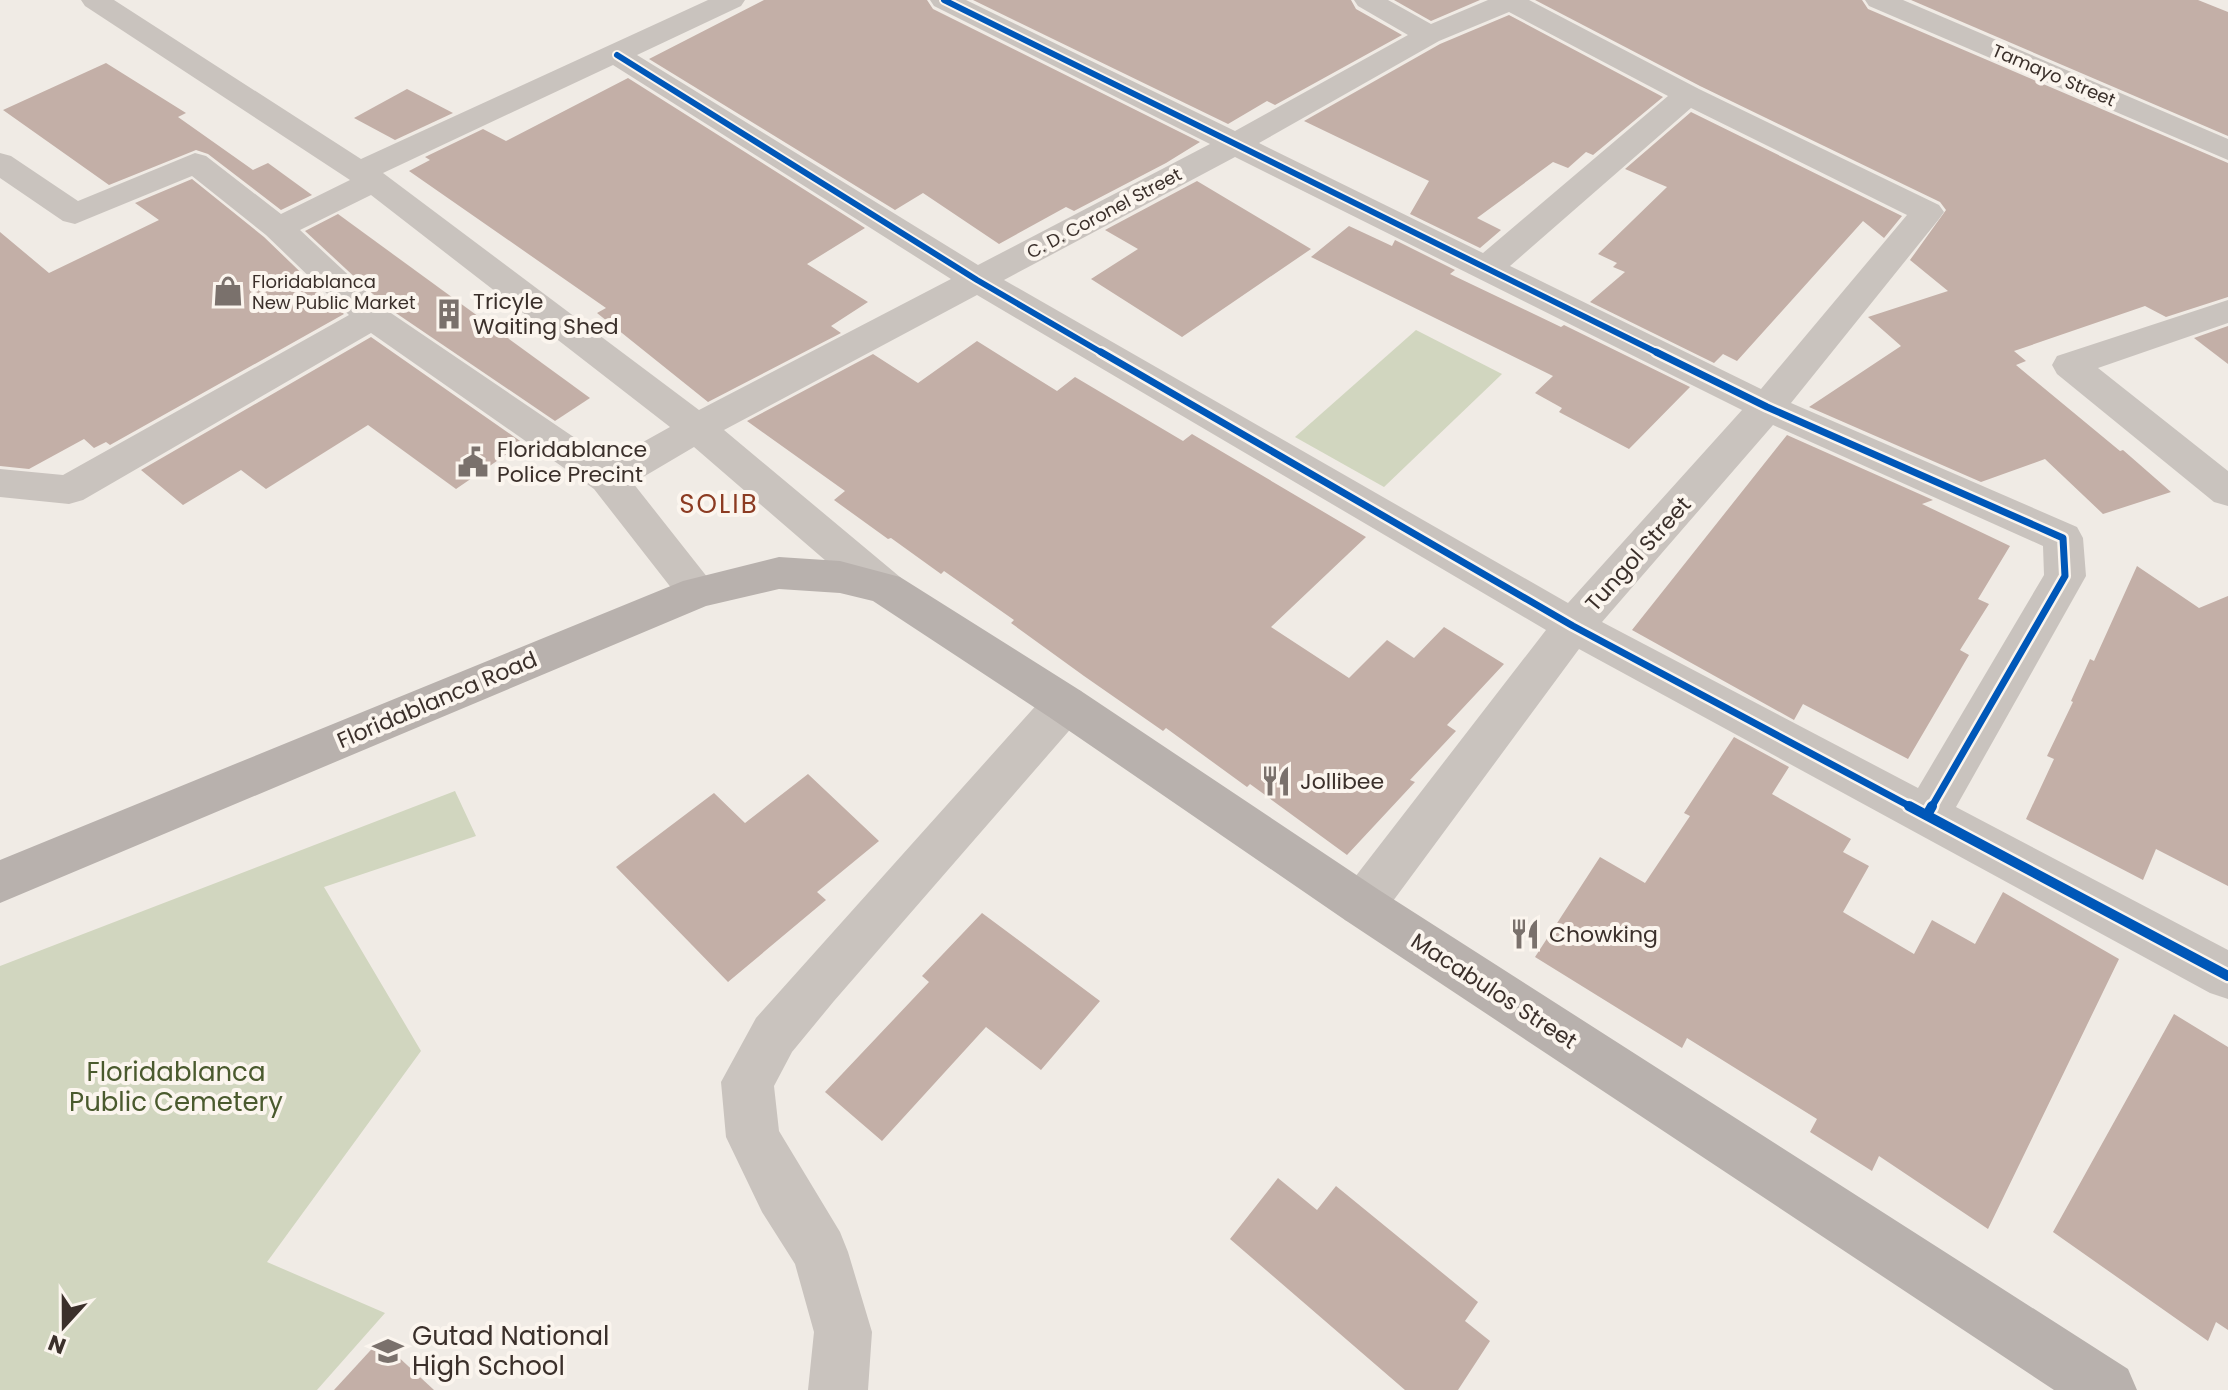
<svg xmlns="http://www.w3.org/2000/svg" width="2228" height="1390" font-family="Poppins,sans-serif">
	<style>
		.green { fill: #d1d6bf }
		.building { fill: #c3afa7 }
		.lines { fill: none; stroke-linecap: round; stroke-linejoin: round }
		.minor { fill: #c9c3be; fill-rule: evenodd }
		.major { fill: #b8b1ad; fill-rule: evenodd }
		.cycleway-far2-casing { stroke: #fbf5ee; stroke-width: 10 }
		.cycleway-far1-casing { stroke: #fbf5ee; stroke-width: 12 }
		.cycleway-casing { stroke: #fbf5ee; stroke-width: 15 }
		.cycleway-far2 { stroke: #0057b8; stroke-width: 6 }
		.cycleway-far1 { stroke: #0057b8; stroke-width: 7 }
		.cycleway { stroke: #0057b8; stroke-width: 10 }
		.labels { text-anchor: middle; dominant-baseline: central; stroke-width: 8; stroke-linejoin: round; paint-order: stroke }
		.far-street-label { font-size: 18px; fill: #3b302b; stroke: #fbf5ee }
		.far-poi-label { font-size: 18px; fill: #3b302b; stroke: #fbf5ee; text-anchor: start }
		.poi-label { font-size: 22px; fill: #3b302b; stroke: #fbf5ee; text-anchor: start }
		.street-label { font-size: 22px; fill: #3b302b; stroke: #fbf5ee }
		.quarter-label { font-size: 26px; letter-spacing: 2px; fill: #8c3b22; stroke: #fbf5ee }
		.near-park-label { font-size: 26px; fill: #4a5a2e; stroke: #fbf5ee }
		.near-poi-label { font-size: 26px; fill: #3b302b; stroke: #fbf5ee; text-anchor: start }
	</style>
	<rect width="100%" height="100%" fill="#f0ebe5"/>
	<g class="green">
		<path d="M1416,330L1502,374L1384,487L1295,437Z"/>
		<path d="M455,791L476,836L324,887L421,1051L267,1262L385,1313L317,1390H0V966Z"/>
	</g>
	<g class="building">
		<path d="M764,0H927L933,9L1200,142L1166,163L1074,211L1066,207L999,244L923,193L895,210L649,59Z"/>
		<path d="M973,0H1351L1356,9L1402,35L1275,105L1267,101L1228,124Z"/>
		<path d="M1394,0H1480L1431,21Z"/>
		<path d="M1535,0H1862L1868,9L2228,163V297L2166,317L2145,306L2014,351L2026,361L2016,365L2120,451L2123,450L2171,492L2103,514L2045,459L1981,482L1809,407L1901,346L1868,317L1948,291L1910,260L1946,210L1940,202L1700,86Z"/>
		<path d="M1911,0H2198L2228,12V136Z"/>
		<path d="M1509,15L1663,97L1593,155L1586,152L1568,168L1553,162L1477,218L1501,230L1480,248L1410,214L1429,181L1304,121L1440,44Z"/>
		<path d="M106,63L186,113L178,117L253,170L268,163L312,195L281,210L208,154L196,150L109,185L3,110Z"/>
		<path d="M628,78L865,228L807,264L868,302L831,326L841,333L708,402L597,313L606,308L409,171L430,160L425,157L483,129L506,141Z"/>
		<path d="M407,89L453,113L395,140L354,118Z"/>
		<path d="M1691,112L1902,216L1884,238L1863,221L1737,361L1723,354L1714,363L1590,302L1625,272L1613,267L1617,263L1598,254L1667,187L1625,169Z"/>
		<path d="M192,179L264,237L344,314L110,445L106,442L94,448L84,439L29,469L0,466V232L49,273L159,220L135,203Z"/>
		<path d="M1197,181L1311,249L1182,337L1091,279L1138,249L1105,230Z"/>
		<path d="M338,214L590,398L555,421L387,307L305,231Z"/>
		<path d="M1349,226L1392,246L1395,240L1455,270L1450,274L1561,327L1564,325L1690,387L1629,449L1559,412L1562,408L1535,393L1553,376L1311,257Z"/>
		<path d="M2228,326V364L2194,338Z"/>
		<path d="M371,337L523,443L456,489L368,425L266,489L241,470L183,505L141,470Z"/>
		<path d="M977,341L1057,391L1075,377L1183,441L1192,434L1366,537L1271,627L1349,678L1387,640L1414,658L1444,627L1504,664L1447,725L1456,731L1410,780L1415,782L1347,855L1250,784L1247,787L1166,728L1163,731L1084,676L1011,623L1014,620L944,571L941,574L891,538L888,539L834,500L845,491L747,421L873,354L918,383Z"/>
		<path d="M1787,435L1933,500L1922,504L2010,546L1978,599L1989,604L1960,650L1969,655L1908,759L1803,704L1794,720L1632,630Z"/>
		<path d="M2137,566L2199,608L2228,596V886L2156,849L2143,880L2026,819L2054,759L2047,756L2073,702L2071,701L2090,659L2094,661Z"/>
		<path d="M1734,737L1789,767L1772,794L1851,839L1843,852L1869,866L1843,912L1914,954L1932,920L1975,944L2003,892L2119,959L1988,1229L1879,1156L1872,1171L1810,1132L1817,1119L1687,1038L1682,1048L1535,957L1600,857L1645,883L1690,816L1684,813Z"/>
		<path d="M808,774L879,841L817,892L826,900L728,982L616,867L714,793L745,823Z"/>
		<path d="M982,913L1100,1001L1041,1070L986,1027L882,1141L825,1092L929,982L922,976Z"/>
		<path d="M2174,1014L2228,1047V1330L2216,1322L2208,1341L2053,1232Z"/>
		<path d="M1278,1178L1317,1210L1336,1186L1478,1302L1465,1321L1490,1341L1458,1390H1405L1230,1239Z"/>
		<path d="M380,1340L434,1390H334Z"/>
	</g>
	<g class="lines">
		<g class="minor">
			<path d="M81,0H114L361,159L708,0H745L741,6L637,55L978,265L1210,144L934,6L930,0H966L1235,131L1408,35L1358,6L1354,0H1388L1431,24L1488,0H1529L1699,89L1939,205L1944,212L1939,219L1791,403L2077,527L2083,538L2086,576L1956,807L2228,950V999L2210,993L1579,649L1379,920L1362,927L1345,920L1338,905L1345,890L1546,630L977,295L724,430L900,577L906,588L900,599L885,604L870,599L694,447L633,483L719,592L713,603L698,608L683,603L594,489L371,333L83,500L69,504L0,497V469L63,475L349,315L266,235L192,176L75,224L63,221L0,178V153L11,156L78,201L195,153L206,156L281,214L350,180L85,6ZM1509,12L1668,96L1483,253L1259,143L1439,41ZM613,65L951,279L699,410L383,173ZM1691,108L1907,215L1761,389L1510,266ZM1235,157L1742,410L1568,603L1004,280ZM371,195L670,427L609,461L385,309L300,230ZM1773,425L2043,546L2044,575L1918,788L1602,622Z"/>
			<path d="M1865,0H1903L2228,139V160L1869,6Z"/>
			<path d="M2228,300V323L2098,368L2228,471V506L2214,502L2057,374L2052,365L2057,356Z"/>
			<path d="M1065,686L1081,691L1087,704L1081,717L834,1001L792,1052L774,1086L779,1131L840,1232L848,1252L872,1332L868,1390H808L814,1332L795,1264L762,1212L726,1137L721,1082L756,1018L1049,691Z"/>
		</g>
		<path class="major" d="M779,557L840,561L900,577L1081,691L1379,890L2128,1369L2137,1390H2054L1345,920L1049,717L873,601L840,593L779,589L706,606L0,903V860L683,581Z"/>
		<g class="cycleway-far2-casing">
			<g id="cycleway-far2">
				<path d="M944,0L1660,354"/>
				<path d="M617,55L977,280L1104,354"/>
			</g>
		</g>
		<g class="cycleway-far1-casing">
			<g id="cycleway-far1">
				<path d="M1101,352L1573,626L1913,808"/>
				<path d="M1656,352L1767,407L2063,538L2065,576L1931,808"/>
			</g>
		</g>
		<g class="cycleway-casing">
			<g id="cycleway">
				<path d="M1909,806L2228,976"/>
				<path d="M1927,815L1932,806"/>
			</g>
		</g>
		<use href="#cycleway-far2" class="cycleway-far2"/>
		<use href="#cycleway-far1" class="cycleway-far1"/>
		<use href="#cycleway" class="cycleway"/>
	</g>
	<defs>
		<g id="shop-bare" transform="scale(2.4)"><path d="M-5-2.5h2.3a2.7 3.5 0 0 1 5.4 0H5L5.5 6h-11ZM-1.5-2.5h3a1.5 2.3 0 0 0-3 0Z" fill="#7a716c" stroke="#fbf5ee" stroke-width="2.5" paint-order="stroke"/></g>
		<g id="building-bare" transform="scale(2.4)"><path d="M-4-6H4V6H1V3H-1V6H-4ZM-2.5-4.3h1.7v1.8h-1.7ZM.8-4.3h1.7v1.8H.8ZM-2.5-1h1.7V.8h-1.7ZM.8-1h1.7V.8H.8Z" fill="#7a716c" stroke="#fbf5ee" stroke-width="2.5" paint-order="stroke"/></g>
		<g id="civic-bare" transform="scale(2.4)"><path d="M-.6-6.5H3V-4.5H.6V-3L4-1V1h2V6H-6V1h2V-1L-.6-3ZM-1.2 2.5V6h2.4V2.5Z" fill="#7a716c" stroke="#fbf5ee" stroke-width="2.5" paint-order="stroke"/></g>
		<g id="restaurant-bare" transform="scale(2.4)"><path d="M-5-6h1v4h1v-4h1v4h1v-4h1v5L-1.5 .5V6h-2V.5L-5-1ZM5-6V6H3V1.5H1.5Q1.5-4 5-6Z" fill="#7a716c" stroke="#fbf5ee" stroke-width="2.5" paint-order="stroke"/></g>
		<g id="school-bare" transform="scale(2.4)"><path d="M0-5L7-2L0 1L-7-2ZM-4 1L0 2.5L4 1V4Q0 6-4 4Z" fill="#7a716c" stroke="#fbf5ee" stroke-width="2.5" paint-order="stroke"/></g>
	</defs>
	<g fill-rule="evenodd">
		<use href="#shop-bare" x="228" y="291"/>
		<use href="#building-bare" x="449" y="314"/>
		<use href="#civic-bare" x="473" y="462"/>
		<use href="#restaurant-bare" x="1276" y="781"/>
		<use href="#restaurant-bare" x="1525" y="934"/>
		<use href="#school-bare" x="388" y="1351"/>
	</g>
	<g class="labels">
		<g class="far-street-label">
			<text transform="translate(2054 75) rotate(23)">Tamayo Street</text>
			<text transform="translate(1104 213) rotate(-28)">C. D. Coronel Street</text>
		</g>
		<g class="far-poi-label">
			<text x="252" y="281">Floridablanca<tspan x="252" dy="21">New Public Market</tspan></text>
		</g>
		<g class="poi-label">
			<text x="473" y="301">Tricyle<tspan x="473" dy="25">Waiting Shed</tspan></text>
			<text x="497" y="449">Floridablance<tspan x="497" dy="25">Police Precint</tspan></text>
			<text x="1300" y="781">Jollibee</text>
			<text x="1549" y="934">Chowking</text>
		</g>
		<g class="street-label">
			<text transform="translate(1638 554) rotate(-48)">Tungol Street</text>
			<text transform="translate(437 700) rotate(-23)">Floridablanca Road</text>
			<text transform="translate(1494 991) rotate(33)">Macabulos Street</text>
		</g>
		<g class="quarter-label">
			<text x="719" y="504">SOLIB</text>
		</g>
		<g class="near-park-label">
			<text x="176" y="1072">Floridablanca<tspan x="176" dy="30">Public Cemetery</tspan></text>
		</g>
		<g class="near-poi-label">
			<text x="412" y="1336">Gutad National<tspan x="412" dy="30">High School</tspan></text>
		</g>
	</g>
	<g transform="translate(64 1326) rotate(201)" stroke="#fbf5ee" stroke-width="6" paint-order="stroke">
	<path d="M0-6L14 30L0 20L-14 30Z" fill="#3b302b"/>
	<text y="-12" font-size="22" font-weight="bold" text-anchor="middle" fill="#3b302b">N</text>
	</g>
</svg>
